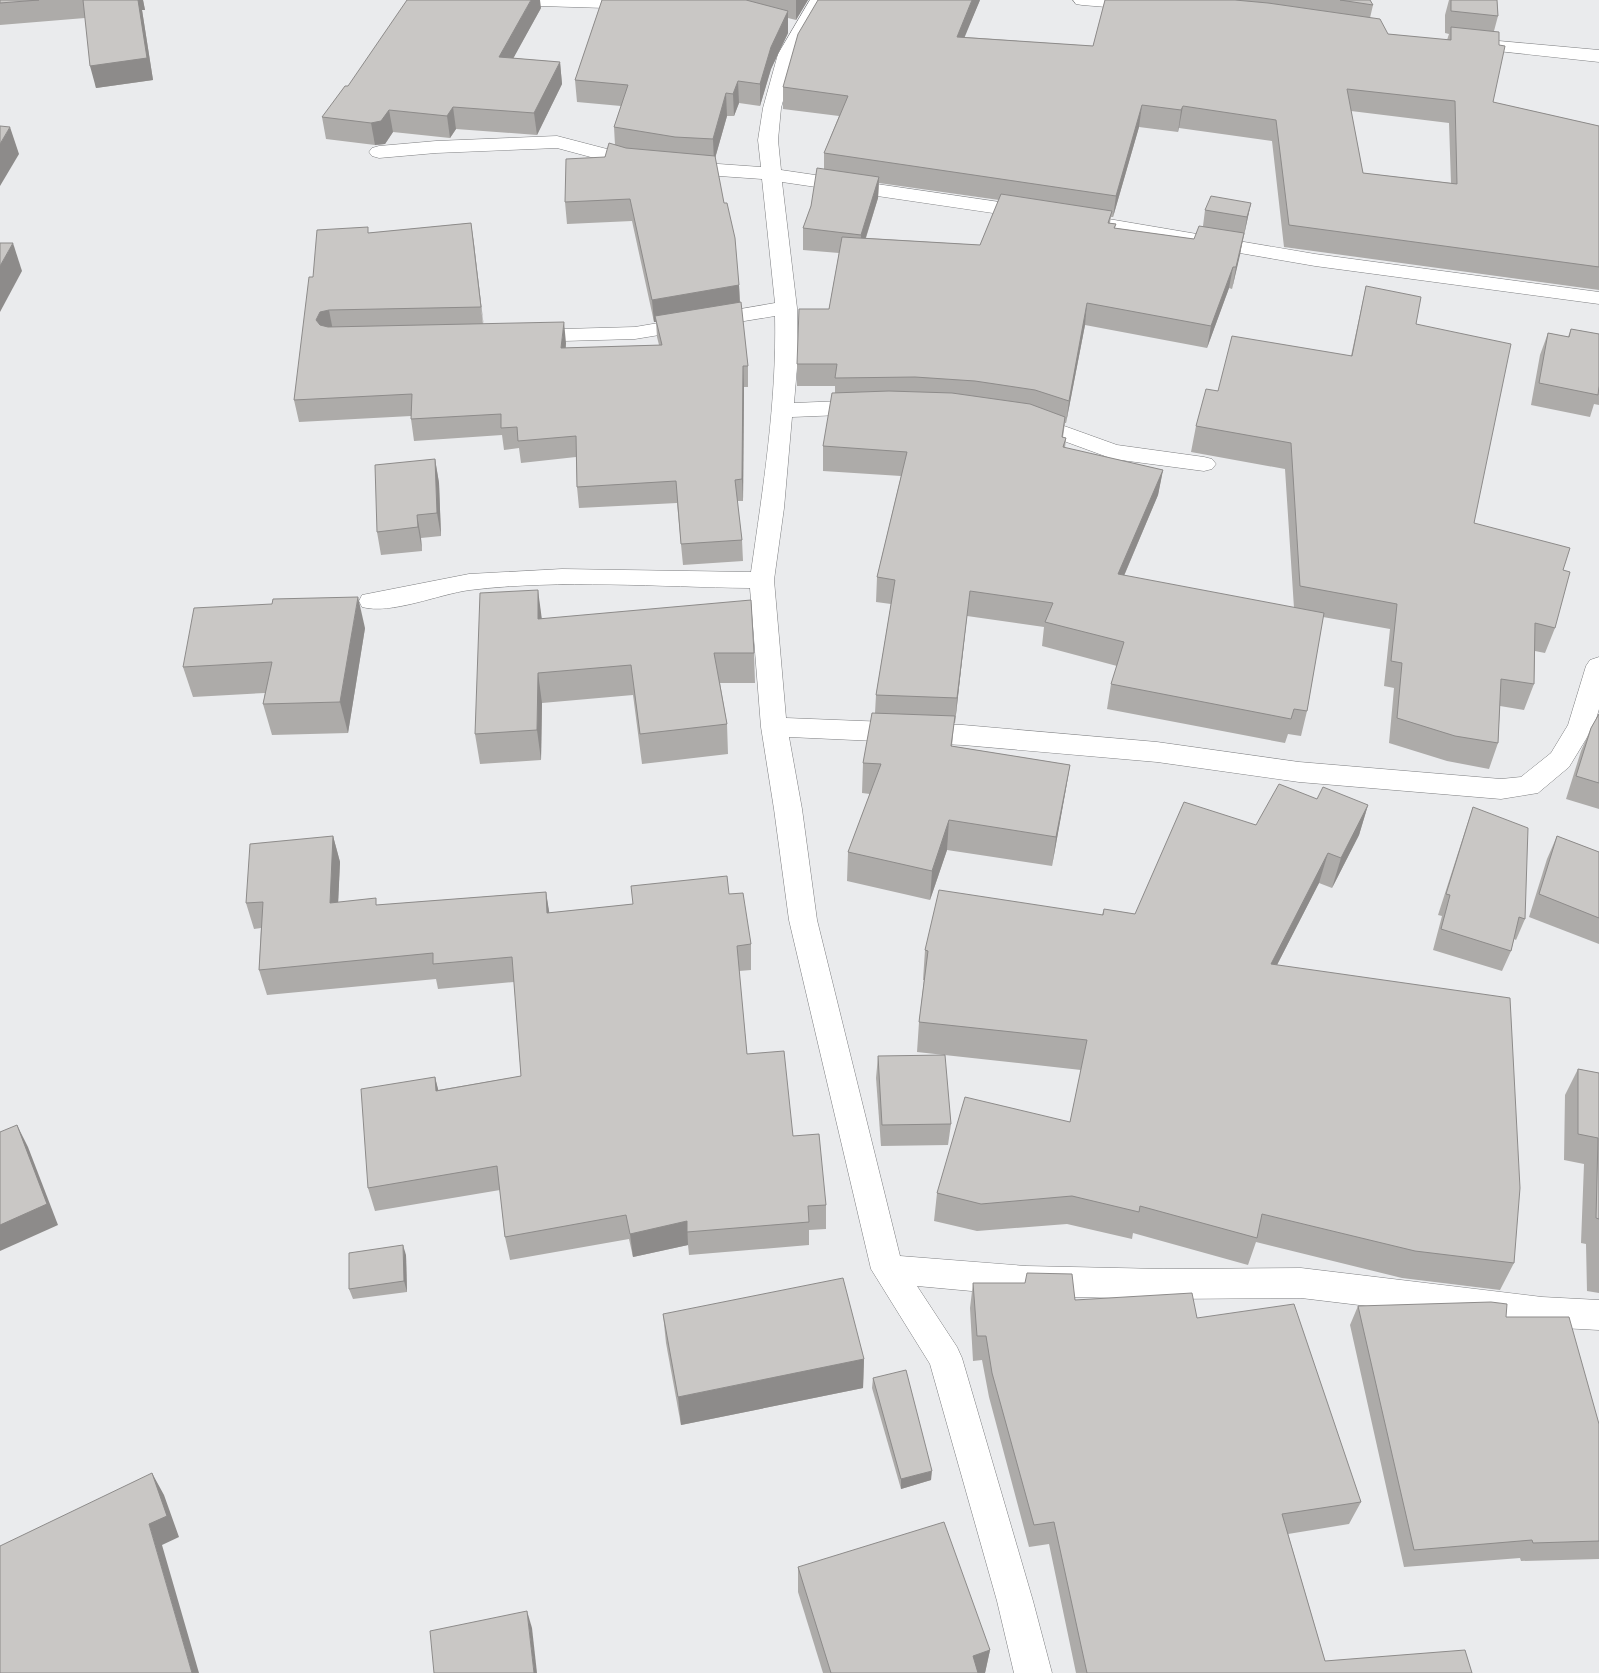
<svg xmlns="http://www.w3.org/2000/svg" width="1599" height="1673" font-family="Roboto,sans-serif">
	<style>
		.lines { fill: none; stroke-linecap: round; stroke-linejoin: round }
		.minor-casing { stroke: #7d7e80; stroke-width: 1 }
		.minor { fill: #fff; fill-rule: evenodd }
		.wall { fill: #adaba9; fill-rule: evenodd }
		.shaded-wall { fill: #8d8b8a }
		.building { fill: #c9c7c5; stroke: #8d8b8a; fill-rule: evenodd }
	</style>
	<rect width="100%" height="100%" fill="#eaebed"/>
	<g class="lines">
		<g class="minor-casing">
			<g id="minor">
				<path d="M498,0H643L647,4L644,8L638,9L507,5L501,4Z"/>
				<path d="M810,0H828L796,54L781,108L778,140L781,170L1034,207L1041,209L1044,213L1041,217L1034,219L782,182L797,308L798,356L794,403L866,400L874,402L877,407L874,412L866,414L792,417L784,508L774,580L786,718L963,725L1157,742L1299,762L1501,779L1521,777L1551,753L1568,725L1586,666L1590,660L1599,657V709L1594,726L1569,767L1538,793L1501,799L1299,782L1157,762L963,745L789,737L802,809L817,920L900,1256L1026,1266L1163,1269L1301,1268L1542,1297L1599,1300V1330L1542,1327L1301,1298L1163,1299L1026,1296L917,1286L957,1347L962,1358L1033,1601L1052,1673H1014L997,1601L930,1364L871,1269L789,920L774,809L761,727L750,588C658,587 562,579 470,590C439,594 391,615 362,607L359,601L362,595L469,574L562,569L751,572C763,488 777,401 775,316L635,339L527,342L519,341L516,336L519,331L527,330L635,327L775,303L762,179L676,173L628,167L557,148L436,153L379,158L372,156L369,152L372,148L379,146L436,141L557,136L630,155L676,161L761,167L758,140L763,108L778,54Z"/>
				<path d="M1073,0H1144L1149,1L1152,5L1149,9L1143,10L1082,5L1076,4Z"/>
				<path d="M1466,38L1599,50V62L1460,47L1457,43L1460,39Z"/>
				<path d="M1079,214L1315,254L1599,292V304L1315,266L1072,224L1069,220L1072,216Z"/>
				<path d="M1028,413L1117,445L1204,457L1212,459L1216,464L1212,469L1204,471L1113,459L1020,425L1017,420L1020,415Z"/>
			</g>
		</g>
		<use href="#minor" class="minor"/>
	</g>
	<g class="wall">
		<path d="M0,0H143L145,10H142L153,80L96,88L85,18L0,25Z"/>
		<path d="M602,0H808L796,20L788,18V33L771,69L760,106L739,103L734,116H727L715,158L739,285L740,302L748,366V387H744L743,501H737L742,540L743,561L683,565L677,503L579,508L577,487L576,457L521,463L519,448L504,450L502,435L414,441L411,419V416L299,422L294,400L313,277L369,233L471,223L483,324L566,343V348L659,345L657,337L656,322H654L632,221L567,224L565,202L615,145L614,127L621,106L577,102L575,80Z"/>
		<path d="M980,0L964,37L1093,46L1105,0H1370L1373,5L1370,18L1388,34L1447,40L1449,34L1445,33V15L1449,0H1497L1498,16L1494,31L1493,102L1599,126V290L1284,247L1272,141L1179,128L1178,132L1139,127L1113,217H1111L1110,223L1116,224L1115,228L1194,239L1203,226L1205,210L1251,203L1246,226L1243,240L1232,289L1229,288L1207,348L1085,325L1066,423H1065L1063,437L1066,438L1065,448L1163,470L1158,495L1124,576L1294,608L1285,469L1191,452L1196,426L1218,391L1351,356L1366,286L1416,324L1474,523L1563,570L1555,628L1545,653L1535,651L1534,684L1524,710L1500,706L1498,743L1489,769L1447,761L1389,743L1394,688L1384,686L1390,629L1323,617L1307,711L1301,736L1288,734L1285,743L1107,709L1111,684L1117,666L1042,646L1044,627L967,616L955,723H954L952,746L1070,765L1065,794L1052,866L947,850L930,900L847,881L848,852L870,794L862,793L863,763L875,713L876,695L891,604L876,602L877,577L901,476L823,471V446L835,393V386H797V364L829,309L839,253L803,250V228L824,169V153L839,116L783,109V87ZM1351,111L1449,123L1451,183L1363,173ZM879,183L999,200L980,245L866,238L878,198Z"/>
		<path d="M541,8L513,58L560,62L562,84L537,135L456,129L450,138L393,132L385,144L375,145L326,139L322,117Z"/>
		<path d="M1571,329L1599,334V405L1594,404L1590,417L1531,405L1540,355L1548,333L1568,337Z"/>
		<path d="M435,459L439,483L441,536L421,538L422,551L381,555L377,532Z"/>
		<path d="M542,619L754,653L755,683H720L727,724L728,754L642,764L633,695L542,703L541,760L480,764L475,734Z"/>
		<path d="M365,628L348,733L272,735L263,704L265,693L193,697L183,667Z"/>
		<path d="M1599,714V809L1566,799L1581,751L1591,728Z"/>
		<path d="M1317,799L1368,805L1359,835L1332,888L1319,883L1277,965L1514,1263L1500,1290L1402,1278L1256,1242L1248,1265L1133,1233L1132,1239L1067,1224L977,1231L934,1221L937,1193L1070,1122L1081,1070L917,1052L919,1022L924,980H923L925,950L1102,915L1104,909L1135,914L1256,825Z"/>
		<path d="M1473,807L1525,919L1516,940L1514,939L1511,951L1502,971L1433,950L1442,916L1438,915L1466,828Z"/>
		<path d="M333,836L340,862L338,902L378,905L546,892L549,913L729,894L751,944V970L739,971L747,1054L793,1136L826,1205V1229L809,1230V1245L689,1255L688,1245L633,1257L629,1239L510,1260L505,1237L500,1190L375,1211L368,1188L435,1077L438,1090L521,1076L514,982L438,989L436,979L267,995L259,970L261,928L254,929L246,903Z"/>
		<path d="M1557,836L1599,852V944L1529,917L1547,859Z"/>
		<path d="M878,1056L951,1124L948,1145L881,1146L876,1078Z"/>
		<path d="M1578,1069L1599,1073V1293L1587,1291L1586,1244L1581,1243L1584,1164L1564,1160L1565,1095Z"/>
		<path d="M406,1255L407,1292L353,1299L349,1289Z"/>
		<path d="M973,1283L1075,1300L1197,1318L1361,1502L1349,1524L1288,1534L1325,1661L1472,1673H1076L1049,1544L1029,1547L989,1397L982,1360L973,1361L970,1308Z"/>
		<path d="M1358,1306L1506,1317L1599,1424V1559L1521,1561L1520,1558L1404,1567L1350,1325Z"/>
		<path d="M663,1314L864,1359L863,1388L681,1425L666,1343Z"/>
		<path d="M873,1378L931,1480L901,1489L872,1388Z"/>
		<path d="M798,1567L990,1650L985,1673H823L798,1592Z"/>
	</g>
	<g class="shaded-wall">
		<path d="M138,0H143L145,10H142L153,80L96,88L90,66Z"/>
		<path d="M531,0H540L541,8L502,79L499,57Z"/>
		<path d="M796,0H808L796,20Z"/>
		<path d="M972,0H980L956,58L957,37Z"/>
		<path d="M788,11V33L771,69L760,106V84L771,47Z"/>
		<path d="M560,62L562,84L537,135L534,113Z"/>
		<path d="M738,81L739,103L734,116L733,94Z"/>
		<path d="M726,93L727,116L714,162L713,139Z"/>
		<path d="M1142,105L1139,127L1113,217L1116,196Z"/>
		<path d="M1183,106L1179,128L1178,132L1181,110Z"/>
		<path d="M453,107L456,129L450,138L447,116Z"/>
		<path d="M389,110L393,132L385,144L375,145L371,123Z"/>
		<path d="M10,127L19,154L0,186V144Z"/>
		<path d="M879,177L878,198L860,256L861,235Z"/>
		<path d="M1251,203L1246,226L1243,240L1247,217Z"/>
		<path d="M471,223L474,244L484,328L481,307Z"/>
		<path d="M1244,233L1240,255L1232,289L1236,267Z"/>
		<path d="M13,243L22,271L0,312V266Z"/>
		<path d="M1233,267L1229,288L1207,348L1211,326Z"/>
		<path d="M739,285L740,307L655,316L656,322H654L652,300Z"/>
		<path d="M1087,303L1085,325L1066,423L1069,401Z"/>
		<path d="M329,310L333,331L325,333L316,320L320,312Z"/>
		<path d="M564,322L566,343L563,369L561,348Z"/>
		<path d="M743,366L744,387L743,501L742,479Z"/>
		<path d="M435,459L439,483L441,536L437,513Z"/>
		<path d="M1163,470L1158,495L1114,599L1118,574Z"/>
		<path d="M417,515L421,538L422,551L418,527Z"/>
		<path d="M538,590L542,620L538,619Z"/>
		<path d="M970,591L967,616L955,723L957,698Z"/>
		<path d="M358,597L365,628L348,733L340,702Z"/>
		<path d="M538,673L542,703L541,760L537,730Z"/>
		<path d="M1070,765L1065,794L1052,866L1056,837Z"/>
		<path d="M1368,805L1359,835L1332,888L1341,858Z"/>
		<path d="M949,820L947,850L930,900L932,871Z"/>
		<path d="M333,836L340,862L337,928L330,903Z"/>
		<path d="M1328,853L1319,883L1262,994L1271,964Z"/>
		<path d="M546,892L550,917L547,913Z"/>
		<path d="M435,1077L441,1101L436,1091Z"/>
		<path d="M17,1125L28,1147L58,1225L0,1251V1225Z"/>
		<path d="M687,1221L688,1245L633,1257L630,1234Z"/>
		<path d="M403,1245L406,1255L407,1292L404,1281Z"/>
		<path d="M864,1359L863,1388L681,1425L678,1397Z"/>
		<path d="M932,1471L931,1480L901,1489V1479Z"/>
		<path d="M152,1473L164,1495L179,1537L162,1545L199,1673H192L149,1524Z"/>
		<path d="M527,1611L532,1628L537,1673H534Z"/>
		<path d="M990,1650L985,1673H970L973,1656Z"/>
	</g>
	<g class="building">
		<path d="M0,0H39L0,3Z"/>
		<path d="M83,0H138L147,58L90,66Z"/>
		<path d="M407,0H531L499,57L560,62L534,113L453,107L447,116L389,110L381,121L371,123L322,117L345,86H348Z"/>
		<path d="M602,0H746L788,11L771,47L760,84L738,81L733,94L726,93L713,139L675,137L614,127L628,85L575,80Z"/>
		<path d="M818,0H972L957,37L1093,46L1105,0H1235L1268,3L1380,19L1388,34L1451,40V27L1499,32V45L1505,46L1493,102L1599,126V267L1289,225L1276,120L1183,106L1181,110L1142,105L1116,196L824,153L848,96L783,87L798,34ZM1347,89L1455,101L1457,184L1363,173Z"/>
		<path d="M1340,0H1370L1373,5Z"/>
		<path d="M1451,0H1497L1498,16L1451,11Z"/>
		<path d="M0,126L10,127L0,144Z"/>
		<path d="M609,143L626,148L715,156L724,203H727L735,238L739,285L652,300L630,199L565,202L566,159L605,157Z"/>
		<path d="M817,168L879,177L861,235L803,228L811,206Z"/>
		<path d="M1001,194L1112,211L1108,223L1116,224L1114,228L1194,239L1199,226L1244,233L1236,267H1233L1211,326L1087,303L1069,401L1035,390L975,381L915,377L835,378L837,364H797L799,309H829L842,237L980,245Z"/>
		<path d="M1211,196L1251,203L1247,217L1205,210Z"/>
		<path d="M471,223L481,307L329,310L320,312L316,320L320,325L328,327L564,322L561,348L662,345L655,316L741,302L748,366H743L742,479L735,480L742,540L681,544L676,481L577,487L576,436L518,441L517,427L501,428V414L411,419L412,394L294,400L309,277H313L317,230L368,227V233Z"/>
		<path d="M0,243H13L0,266Z"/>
		<path d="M1366,286L1421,297L1416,324L1511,344L1474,523L1570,548L1563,570L1570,572L1555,628L1535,623L1534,684L1501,679L1498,743L1455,736L1397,718L1402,663L1391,661L1397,604L1300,586L1291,443L1196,426L1206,389L1218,391L1232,336L1352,356Z"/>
		<path d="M1571,329L1599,334V386L1598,395L1539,383L1548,333L1569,337Z"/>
		<path d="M889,391L952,393L1030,404L1065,417L1062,437L1066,438L1063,447L1163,470L1118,574L1324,613L1307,711L1294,709L1291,719L1111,684L1124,642L1045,622L1053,603L970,591L957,698L876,695L895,580L877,577L907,452L823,446L832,393Z"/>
		<path d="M435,459L437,513L417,515L418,527L377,532L375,465Z"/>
		<path d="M538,590V619L751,600L754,653H714L727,724L640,734L631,665L538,673L537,730L475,734L480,593Z"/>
		<path d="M358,597L340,702L263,704L272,662L183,667L194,608L272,604L273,599Z"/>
		<path d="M872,713L955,716L951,746L1070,765L1056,837L949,820L932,871L848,852L881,764L863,763Z"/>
		<path d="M1599,714V783L1576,776L1591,728Z"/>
		<path d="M1279,784L1317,799L1323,787L1368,805L1341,858L1328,853L1271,964L1510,998L1520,1188L1514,1263L1415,1251L1262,1214L1257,1238L1140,1206L1139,1212L1072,1196L981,1204L937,1193L965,1097L1070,1122L1087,1040L919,1022L928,951L925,950L939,890L1103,915L1104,909L1135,914L1184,802L1256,825Z"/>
		<path d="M1473,807L1528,828L1525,919L1519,917L1511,951L1441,929L1450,895L1446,894Z"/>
		<path d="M333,836L330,903L376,898V905L546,892L547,913L633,904L631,886L727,876L729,894L743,893L751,944L737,946L747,1054L784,1051L793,1136L819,1134L826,1205L808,1206L809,1222L687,1232V1221L630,1234L626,1215L505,1237L497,1166L368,1188L361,1089L435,1077L436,1091L521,1076L512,957L433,964V953L259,970L263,902L246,903L250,844Z"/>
		<path d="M1557,836L1599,852V918L1539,894Z"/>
		<path d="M945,1055L951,1124L882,1125L878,1056Z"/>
		<path d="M1578,1069L1599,1073V1219L1596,1218L1598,1138L1578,1134Z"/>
		<path d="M17,1125L47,1204L0,1225V1132Z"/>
		<path d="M403,1245L404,1281L349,1289V1253Z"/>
		<path d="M1027,1273L1072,1274L1075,1300L1192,1293L1197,1318L1294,1304L1361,1502L1282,1514L1325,1661L1465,1650L1472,1673H1087L1054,1522L1034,1525L992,1373L986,1336H977L973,1283H1025Z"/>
		<path d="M843,1278L864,1359L678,1397L663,1314Z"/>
		<path d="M1491,1302L1507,1304L1506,1317H1569L1599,1424V1541L1533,1543L1532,1540L1414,1550L1358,1306Z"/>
		<path d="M906,1370L932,1471L901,1479L873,1378Z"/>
		<path d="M152,1473L167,1516L149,1524L192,1673H0V1546Z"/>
		<path d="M944,1522L990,1650L973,1656L978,1673H831L798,1567Z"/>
		<path d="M527,1611L534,1673H434L430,1631Z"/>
	</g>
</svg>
